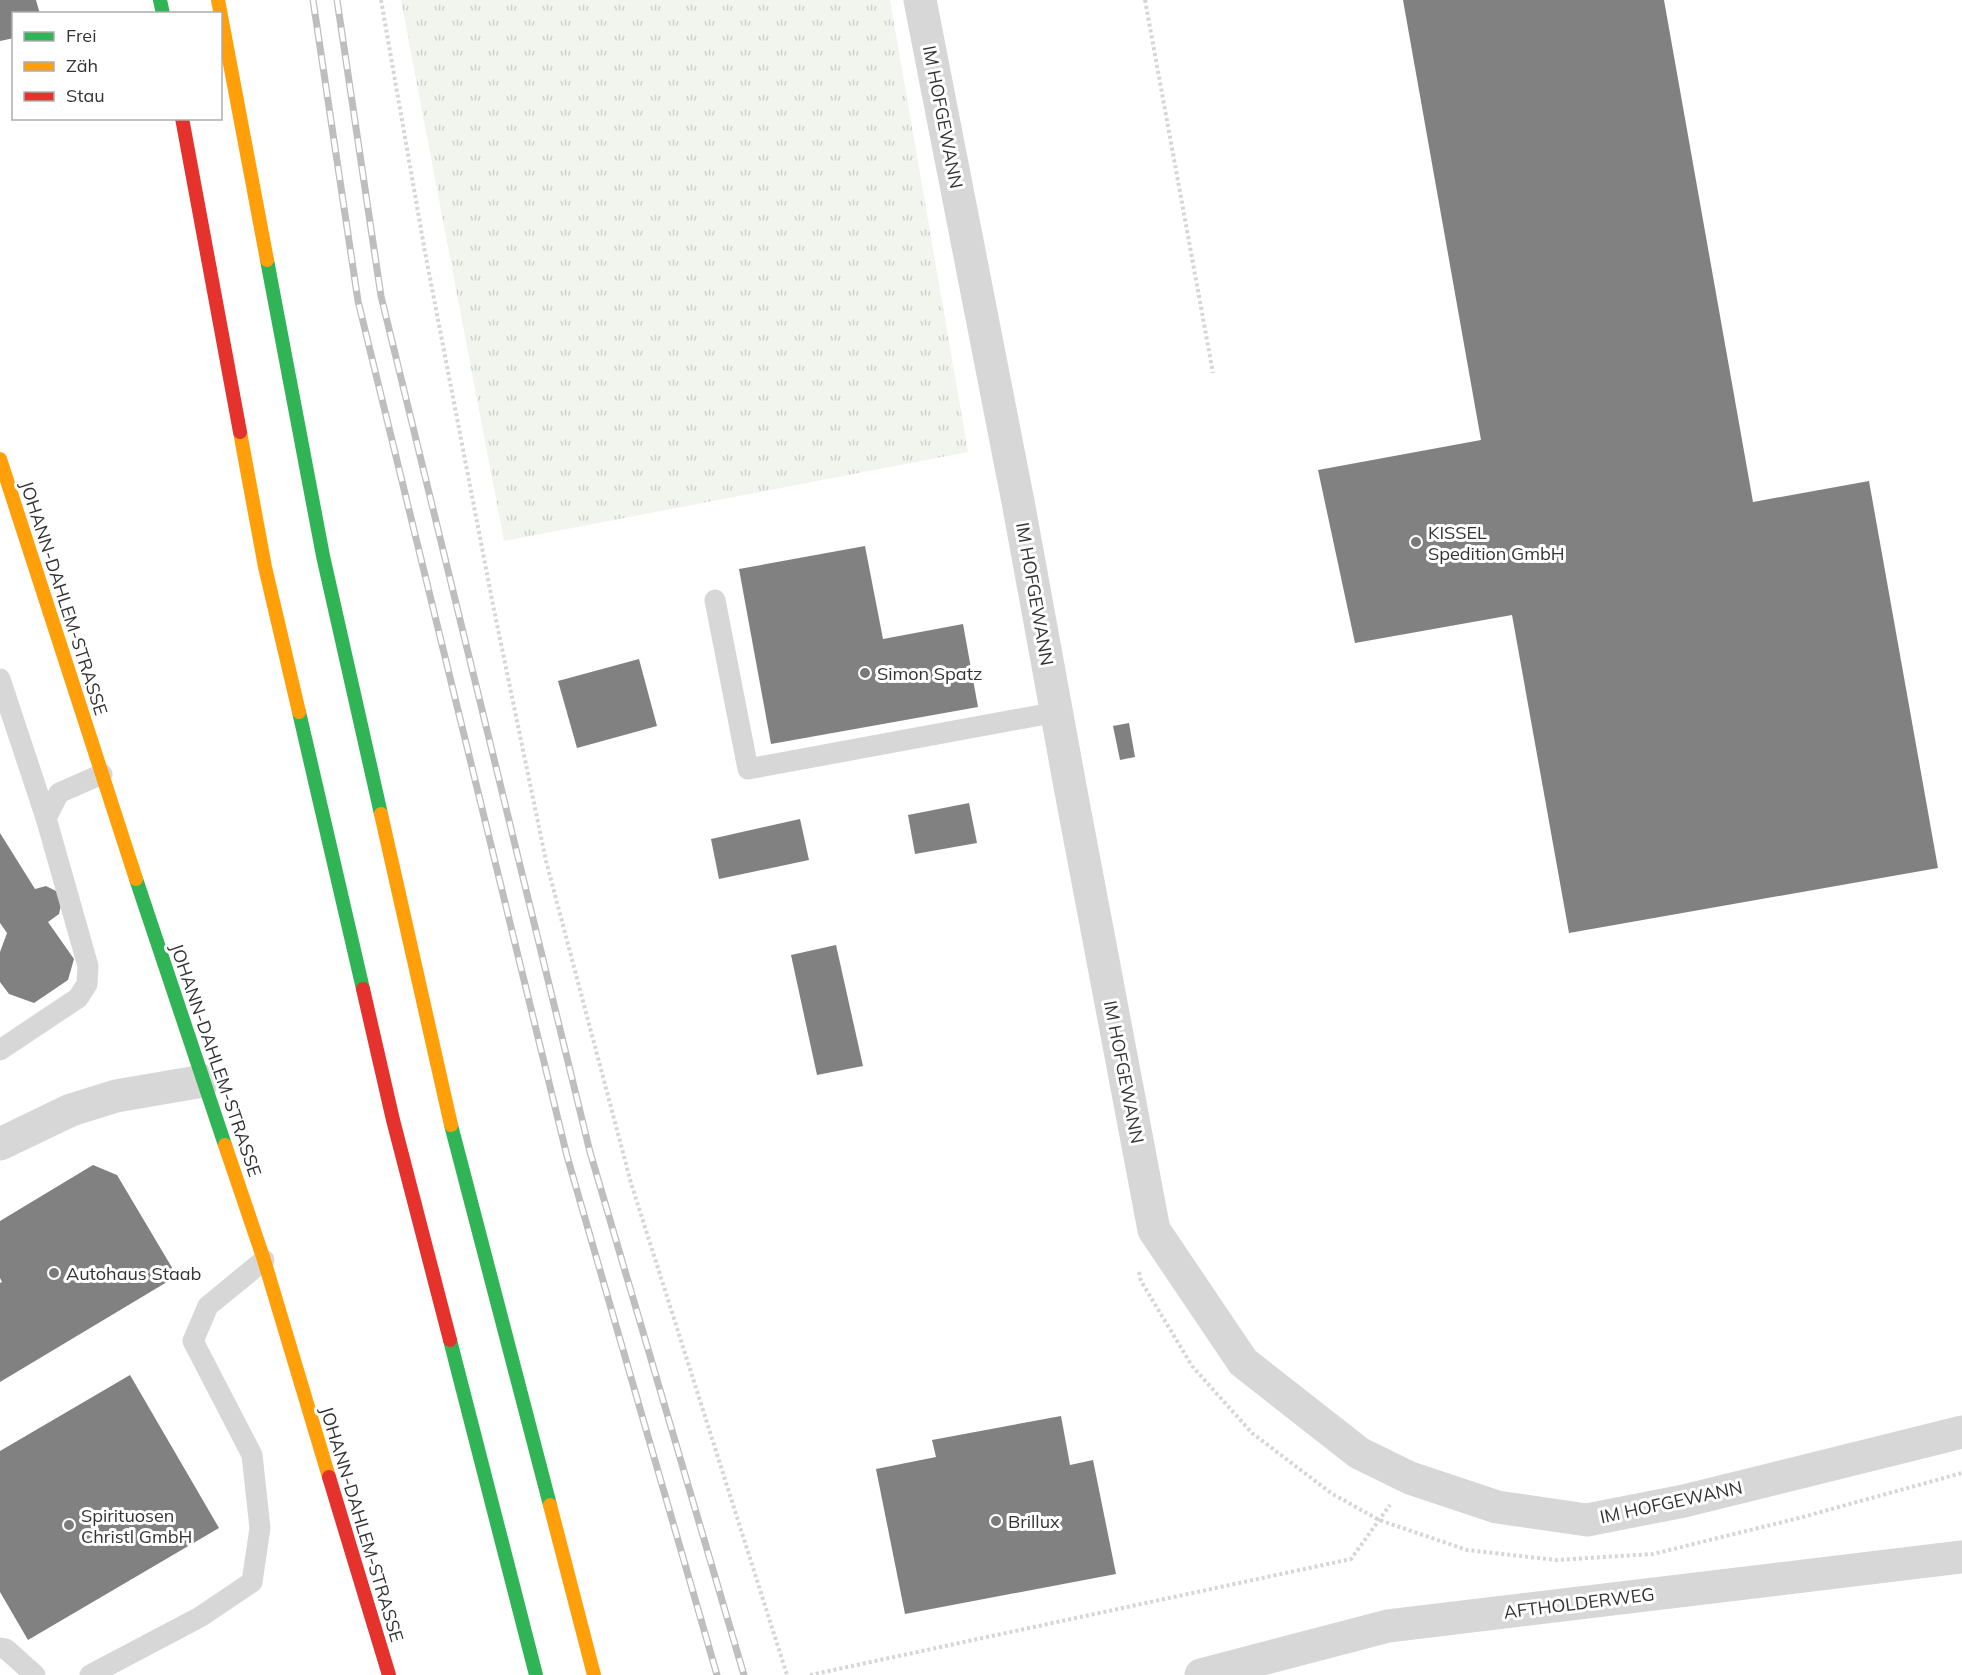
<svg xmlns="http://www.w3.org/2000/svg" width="1962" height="1675" font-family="Mulish,sans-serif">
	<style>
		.grass { fill: url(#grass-tufts) }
		.building { fill: #818181 }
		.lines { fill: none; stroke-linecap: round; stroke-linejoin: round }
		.path { stroke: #d6d6d6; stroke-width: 4; stroke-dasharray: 3 3; stroke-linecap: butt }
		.lane { stroke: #d7d7d7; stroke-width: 21 }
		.street { stroke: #d7d7d7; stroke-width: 33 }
		.fast { stroke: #30b455; stroke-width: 14 }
		.slow { stroke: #ff9f0a; stroke-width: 14 }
		.jam { stroke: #e5322d; stroke-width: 14 }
		.rail-casing { stroke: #bebebe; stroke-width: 7 }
		.rail { stroke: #fff; stroke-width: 4.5; stroke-dasharray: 14; stroke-linecap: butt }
		.poi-dot { fill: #7a7a7a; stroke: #fff; stroke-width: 2 }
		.labels { text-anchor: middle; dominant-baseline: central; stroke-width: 6; stroke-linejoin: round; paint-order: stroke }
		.street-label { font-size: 18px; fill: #333; stroke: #fff }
		.poi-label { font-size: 18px; fill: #333; stroke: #fff; text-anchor: start }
	</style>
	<defs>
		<pattern id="grass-tufts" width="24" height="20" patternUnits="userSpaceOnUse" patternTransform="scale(1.5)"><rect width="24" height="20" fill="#f1f5ed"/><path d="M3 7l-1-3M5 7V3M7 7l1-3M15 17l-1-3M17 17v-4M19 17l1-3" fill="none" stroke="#cfd2cc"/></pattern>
	</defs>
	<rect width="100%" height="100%" fill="#fff"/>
	<path class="grass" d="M401,0H890L968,452L504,541Z"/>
	<g class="building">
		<path d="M0,0H36L40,14H14V38L0,41Z"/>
		<path d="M1403,0H1664L1753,502L1869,481L1938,868L1569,933L1512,615L1355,643L1318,470L1481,440Z"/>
		<path d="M865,546L883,639L963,624L978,707L771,744L739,569Z"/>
		<path d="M639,659L657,726L577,748L558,681Z"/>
		<path d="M1129,723L1135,757L1120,760L1113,726Z"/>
		<path d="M969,803L977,843L915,854L908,815Z"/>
		<path d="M800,819L809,860L719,879L711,839Z"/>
		<path d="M0,833L35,889L46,886L56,891L62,901L59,914L48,922L74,959L68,980L34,1003L9,994L0,982V952L7,933L0,923Z"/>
		<path d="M836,945L863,1066L817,1075L791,955Z"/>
		<path d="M93,1165L117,1175L177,1276L0,1382V1283L2,1282L0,1278V1221Z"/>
		<path d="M130,1375L219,1528L28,1640L0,1592V1451Z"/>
		<path d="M1061,1416L1070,1465L1093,1460L1116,1574L905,1614L876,1469L936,1457L932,1440Z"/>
	</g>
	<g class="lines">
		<g class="path">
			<path d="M381,0L425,252L493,605L546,861L631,1183L787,1675"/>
			<path d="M1145,0L1213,373"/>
			<path d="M1139,1272L1141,1281L1192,1366L1252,1433L1331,1493L1379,1520L1467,1550L1556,1560L1653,1554L1799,1518L1962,1473"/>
			<path d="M810,1675L1351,1559L1390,1505"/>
		</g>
		<g class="lane">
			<path d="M715,600L748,769L1057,712"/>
			<path d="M0,679L46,818"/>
			<path d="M0,1050L78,998L87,984L88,966L46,818L59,793L102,774"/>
			<path d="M0,1648L6,1649L35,1675"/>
			<path d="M90,1675L200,1617L252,1582L260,1528L252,1455L193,1341L208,1306L264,1260"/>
		</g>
		<g class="street">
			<path d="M920,0L1019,507L1072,797L1154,1230L1243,1362L1359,1453L1410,1478L1497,1507L1587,1520L1684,1501L1962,1432"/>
			<path d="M0,1144L71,1110L116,1096L203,1081"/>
			<path d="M1201,1675L1388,1626L1962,1557"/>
		</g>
		<g class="fast">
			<path d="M160,0L163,14"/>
			<path d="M267,260L323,556L381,814"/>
			<path d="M299,712L363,989"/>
			<path d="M136,879L225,1145"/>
			<path d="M451,1125L550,1505"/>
			<path d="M450,1340L536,1675"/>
		</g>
		<g class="slow">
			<path d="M218,0L267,260"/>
			<path d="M240,432L265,567L299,712"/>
			<path d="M0,459L136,879"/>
			<path d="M381,814L451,1125"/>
			<path d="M225,1145L264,1260L329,1477"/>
			<path d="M550,1505L594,1675"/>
		</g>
		<g class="jam">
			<path d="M182,118L240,432"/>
			<path d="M363,989L393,1120L450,1340"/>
			<path d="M329,1477L389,1675"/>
		</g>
		<g class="rail-casing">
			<g id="rail">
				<path d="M313,0L358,301L567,1156L717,1675"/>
				<path d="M337,0L381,296L590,1152L744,1675"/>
			</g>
		</g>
		<use href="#rail" class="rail"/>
	</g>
	<g class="poi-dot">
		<circle cx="1416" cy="542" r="6"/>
		<circle cx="865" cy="673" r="6"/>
		<circle cx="54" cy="1273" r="6"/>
		<circle cx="996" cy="1521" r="6"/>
		<circle cx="69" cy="1525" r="6"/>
	</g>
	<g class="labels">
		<g class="street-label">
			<text transform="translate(943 117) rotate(79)">IM HOFGEWANN</text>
			<text transform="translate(1035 594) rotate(80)">IM HOFGEWANN</text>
			<text transform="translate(64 598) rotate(72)">JOHANN-DAHLEM-STRASSE</text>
			<text transform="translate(216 1060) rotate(71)">JOHANN-DAHLEM-STRASSE</text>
			<text transform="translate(1124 1072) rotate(79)">IM HOFGEWANN</text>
			<text transform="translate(1671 1502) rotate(-12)">IM HOFGEWANN</text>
			<text transform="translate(362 1524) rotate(73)">JOHANN-DAHLEM-STRASSE</text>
			<text transform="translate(1579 1603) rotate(-7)">AFTHOLDERWEG</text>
		</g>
		<g class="poi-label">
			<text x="1428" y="532">KISSEL<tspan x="1428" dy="21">Spedition GmbH</tspan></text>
			<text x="877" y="673">Simon Spatz</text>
			<text x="66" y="1273">Autohaus Staab</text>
			<text x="81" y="1515">Spirituosen<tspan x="81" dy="21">Christl GmbH</tspan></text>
			<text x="1008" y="1521">Brillux</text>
		</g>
	</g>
	<rect x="12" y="12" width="210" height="108" fill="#ffffff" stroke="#adadad" stroke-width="1.5"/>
	<rect x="24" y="32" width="30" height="9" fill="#30b455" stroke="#adadad" stroke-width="1.5"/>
	<text x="66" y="42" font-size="18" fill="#333333">Frei</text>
	<rect x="24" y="62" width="30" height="9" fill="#ff9f0a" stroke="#adadad" stroke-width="1.5"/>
	<text x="66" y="72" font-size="18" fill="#333333">Zäh</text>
	<rect x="24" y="92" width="30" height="9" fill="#e5322d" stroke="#adadad" stroke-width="1.5"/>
	<text x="66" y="102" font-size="18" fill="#333333">Stau</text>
</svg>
